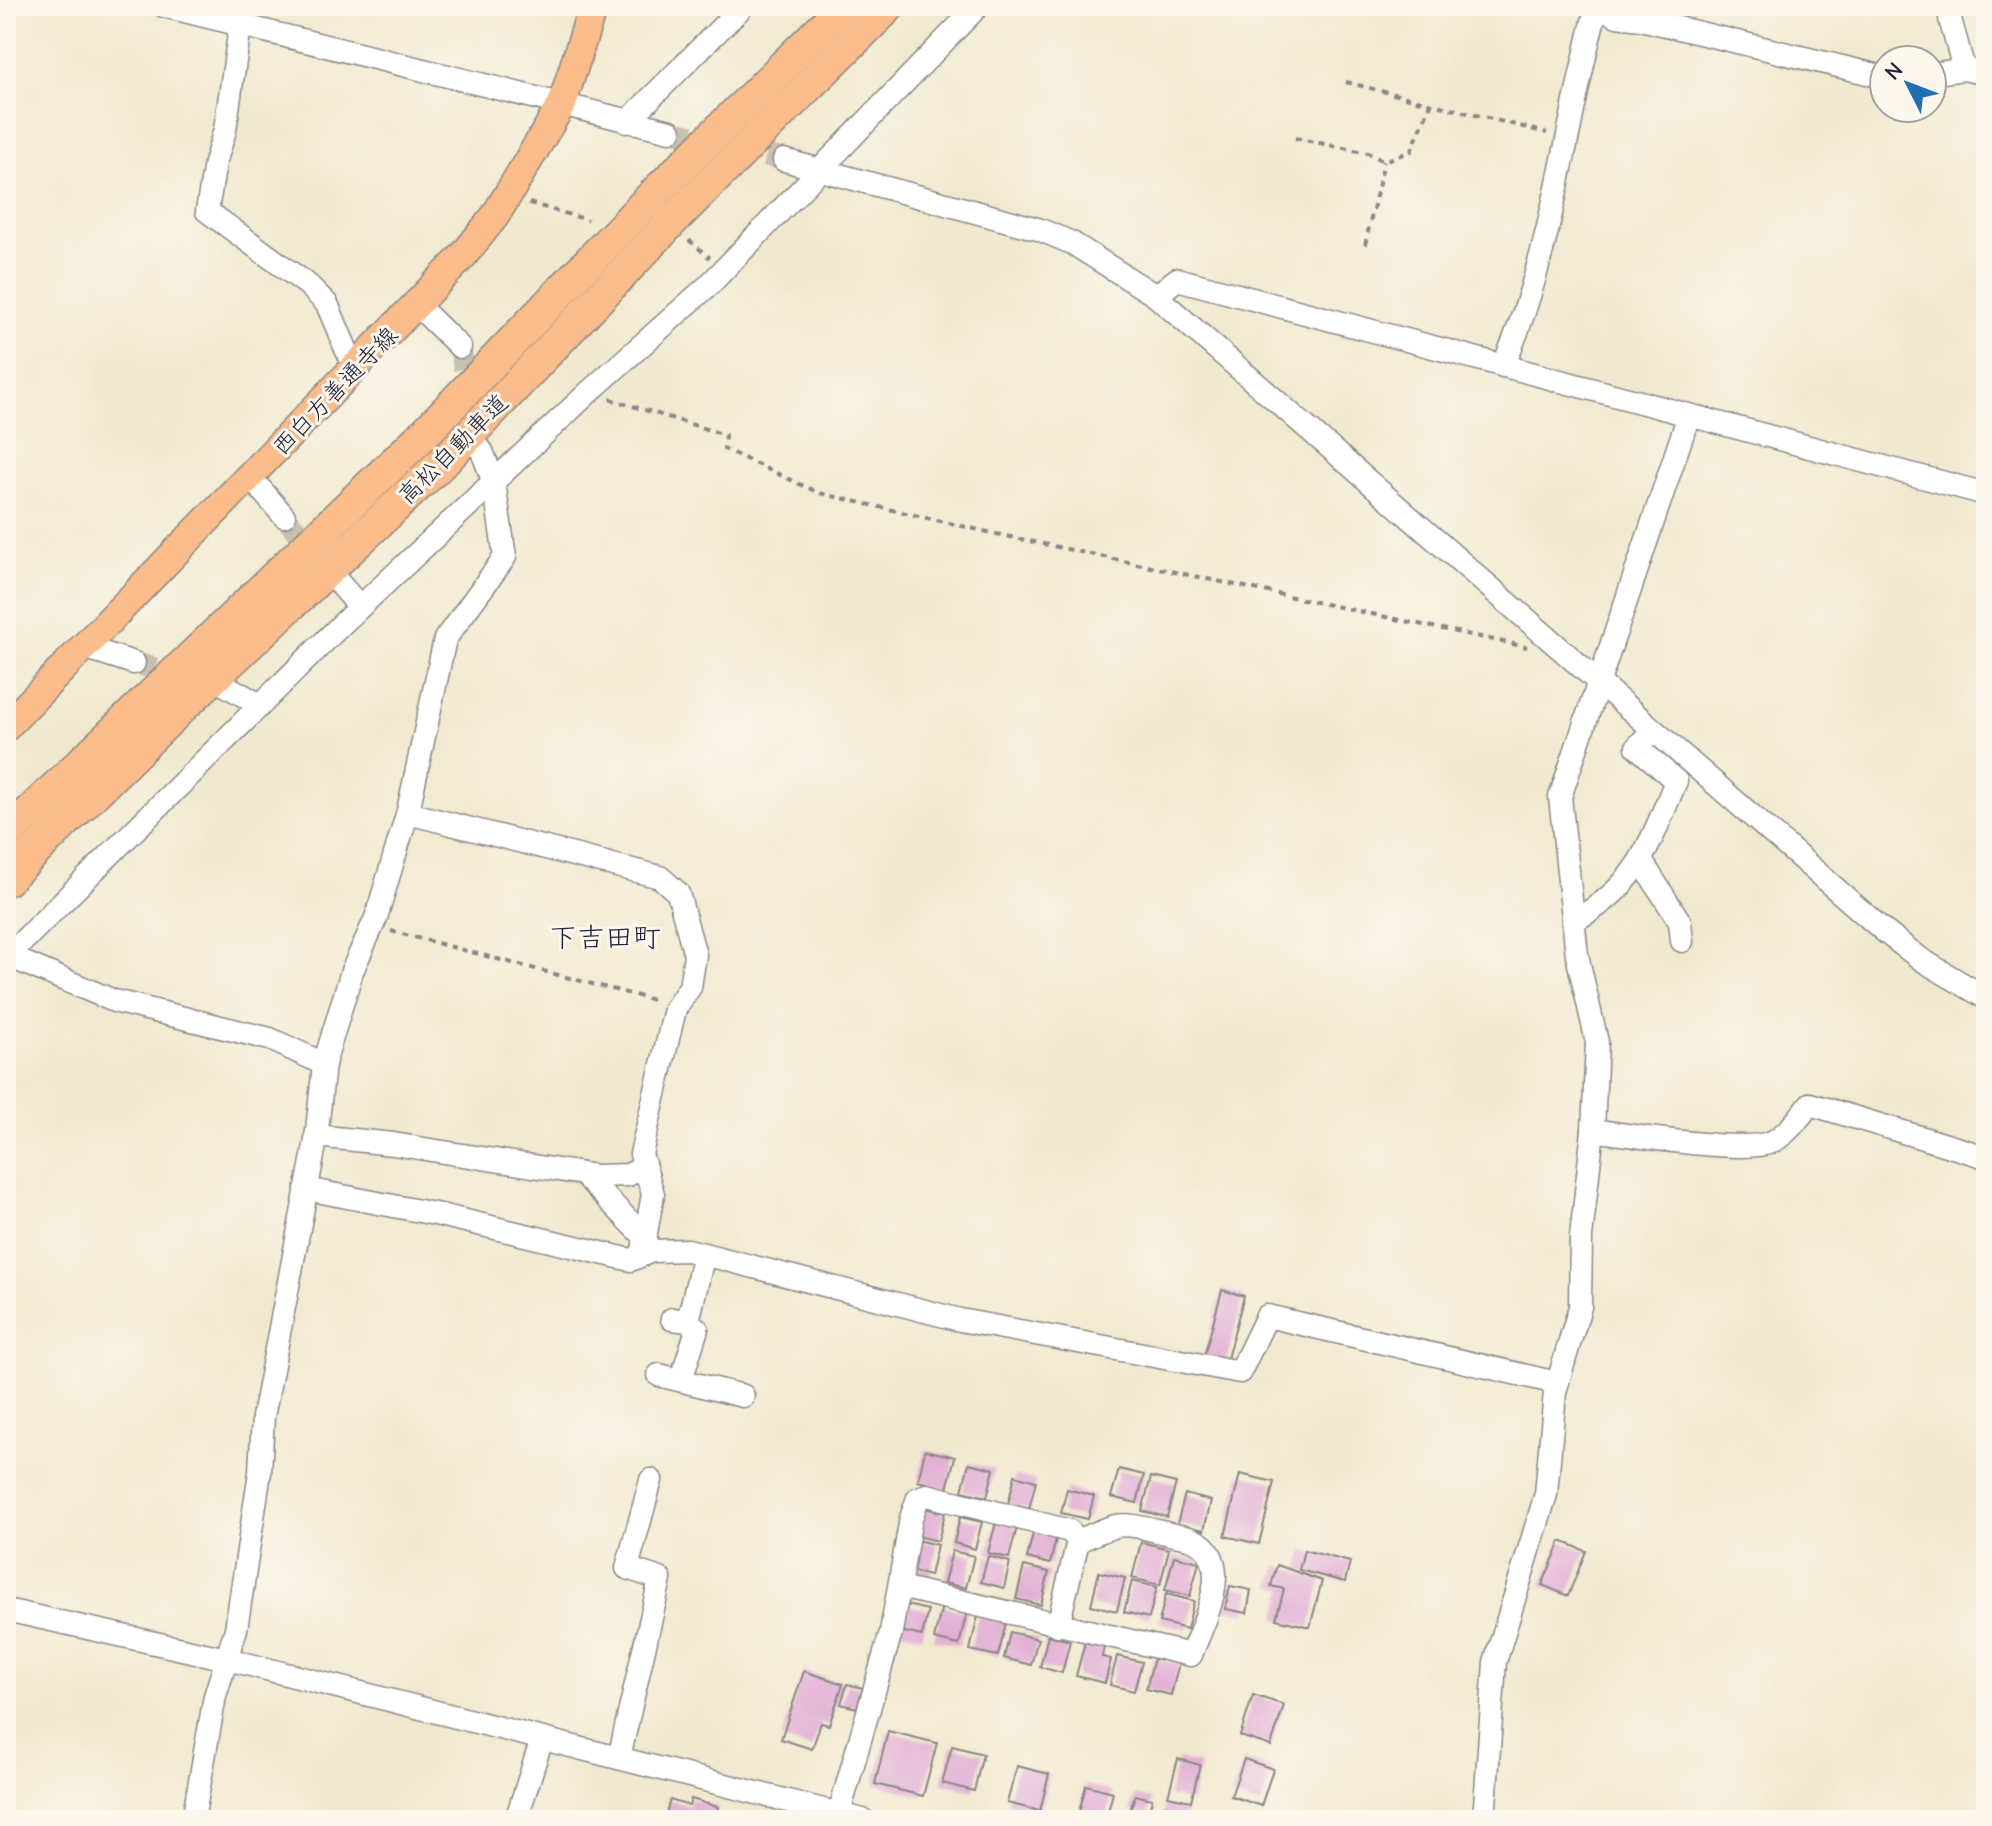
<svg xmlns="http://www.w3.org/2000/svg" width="1992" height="1826" font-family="'Comic Neue','Klee One',sans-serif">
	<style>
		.building { fill: #e2b0d5 }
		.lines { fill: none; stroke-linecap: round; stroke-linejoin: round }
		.minor-tunnel { stroke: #c8c1b1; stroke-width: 22; stroke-dasharray: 22 11; stroke-linecap: butt }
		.minor-casing { stroke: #8a8685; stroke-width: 25 }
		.major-casing { stroke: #8a8685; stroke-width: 31 }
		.highway-casing { stroke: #8a8685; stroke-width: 35 }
		.path { stroke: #8a8685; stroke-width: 4; stroke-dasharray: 6 6; stroke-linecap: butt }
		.minor { stroke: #fff; stroke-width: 22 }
		.major { stroke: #f9bc8a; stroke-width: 28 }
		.highway { stroke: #f9bc8a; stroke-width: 32 }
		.labels { text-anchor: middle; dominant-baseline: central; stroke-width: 6; stroke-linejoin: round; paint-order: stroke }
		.street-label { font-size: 24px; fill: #22223b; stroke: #fbf7ec }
		.quarter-label { font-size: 28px; fill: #22223b; stroke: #fbf7ec }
	</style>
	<rect width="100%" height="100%" fill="#fbf7ec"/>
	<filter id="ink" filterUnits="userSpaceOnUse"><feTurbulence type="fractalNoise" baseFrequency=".0125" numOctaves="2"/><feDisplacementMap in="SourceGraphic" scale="16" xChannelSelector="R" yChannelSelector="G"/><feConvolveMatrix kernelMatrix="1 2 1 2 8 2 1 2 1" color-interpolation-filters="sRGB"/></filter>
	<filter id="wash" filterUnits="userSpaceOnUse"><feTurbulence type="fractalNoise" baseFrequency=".006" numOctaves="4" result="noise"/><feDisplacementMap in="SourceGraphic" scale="32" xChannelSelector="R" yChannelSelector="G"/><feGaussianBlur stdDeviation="1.8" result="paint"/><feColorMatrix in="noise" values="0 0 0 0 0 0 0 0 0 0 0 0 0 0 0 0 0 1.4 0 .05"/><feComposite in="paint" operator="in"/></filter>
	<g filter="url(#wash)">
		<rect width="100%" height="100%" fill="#f1e9cf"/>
		<g id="blocks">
			<g class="building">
				<path d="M1222,1290L1244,1296L1226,1362L1204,1356Z"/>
				<path d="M925,1450L955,1457L947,1489L918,1481Z"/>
				<path d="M969,1463L994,1469L987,1497L962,1491Z"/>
				<path d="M1119,1469L1144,1475L1137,1503L1111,1497Z"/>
				<path d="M1240,1474L1274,1482L1259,1544L1225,1536Z"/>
				<path d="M1015,1475L1036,1481L1029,1509L1008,1504Z"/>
				<path d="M1151,1477L1176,1483L1167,1517L1142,1511Z"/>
				<path d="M1067,1489L1094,1496L1088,1519L1061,1513Z"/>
				<path d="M1185,1494L1211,1501L1204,1530L1177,1524Z"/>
				<path d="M920,1507L945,1513L938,1541L913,1535Z"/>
				<path d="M960,1517L982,1522L975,1549L954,1543Z"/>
				<path d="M996,1522L1017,1527L1009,1558L988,1553Z"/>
				<path d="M1034,1530L1057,1535L1050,1564L1027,1558Z"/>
				<path d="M916,1540L937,1545L930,1576L908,1570Z"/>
				<path d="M1561,1541L1586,1551L1568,1596L1542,1585Z"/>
				<path d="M1141,1542L1169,1549L1160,1585L1132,1578Z"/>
				<path d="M1304,1550L1350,1562L1345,1582L1299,1570Z"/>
				<path d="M952,1551L974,1556L966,1588L944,1583Z"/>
				<path d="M988,1556L1010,1562L1004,1588L981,1582Z"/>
				<path d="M1174,1556L1199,1562L1190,1596L1165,1590Z"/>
				<path d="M1277,1565L1322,1581L1310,1627L1276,1619L1284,1589L1271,1586Z"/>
				<path d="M1024,1566L1049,1572L1041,1605L1016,1599Z"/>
				<path d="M1099,1572L1125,1578L1117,1611L1091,1605Z"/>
				<path d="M1132,1581L1157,1587L1149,1618L1124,1612Z"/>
				<path d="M1230,1586L1251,1590L1247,1613L1225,1609Z"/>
				<path d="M1166,1594L1194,1601L1187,1629L1159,1622Z"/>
				<path d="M906,1605L928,1610L922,1636L900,1631Z"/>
				<path d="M942,1606L967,1612L959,1645L934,1639Z"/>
				<path d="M978,1616L1006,1623L998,1656L970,1650Z"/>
				<path d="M1010,1632L1038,1639L1031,1665L1004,1658Z"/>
				<path d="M1048,1635L1070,1641L1062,1673L1040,1667Z"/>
				<path d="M1085,1642L1104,1646L1102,1657L1111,1659L1105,1683L1076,1676Z"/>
				<path d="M1117,1656L1142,1662L1134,1691L1110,1685Z"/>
				<path d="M1154,1658L1179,1663L1171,1695L1146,1689Z"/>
				<path d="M804,1671L843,1684L829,1725L821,1723L812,1749L781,1739Z"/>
				<path d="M847,1684L863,1688L857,1708L841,1704Z"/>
				<path d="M1253,1695L1284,1705L1271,1746L1240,1736Z"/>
				<path d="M888,1731L937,1743L923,1796L875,1784Z"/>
				<path d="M952,1746L983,1754L974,1791L942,1783Z"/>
				<path d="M1178,1759L1200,1765L1191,1801L1168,1796Z"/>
				<path d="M1244,1759L1273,1769L1261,1806L1231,1796Z"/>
				<path d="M1017,1766L1049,1774L1040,1811L1007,1803Z"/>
				<path d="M1086,1785L1113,1792L1106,1820H1077Z"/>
				<path d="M1135,1795L1152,1799L1148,1815L1130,1811Z"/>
				<path d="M691,1799L718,1807L714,1820H664L670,1800L689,1806Z"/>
				<path d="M1165,1805L1187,1811L1184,1820H1161Z"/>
			</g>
		</g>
	</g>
	<g filter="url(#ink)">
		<use href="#blocks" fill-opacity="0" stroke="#8a8685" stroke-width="2"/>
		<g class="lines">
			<g class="minor-tunnel">
				<path d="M670,131L784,160"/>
				<path d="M460,347L470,397"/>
				<path d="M284,516L316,555"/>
				<path d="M134,663L183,675"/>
			</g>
			<g class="minor-casing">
				<g id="minor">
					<path d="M164,6L670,131"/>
					<path d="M243,6L225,130L215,163L207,211L308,285L327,304L355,370"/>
					<path d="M1598,6L1617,16L1641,19L1884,77"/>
					<path d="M1953,6L1950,19L1964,69"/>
					<path d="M1932,74L1964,69L1986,74"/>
					<path d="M627,122L743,6"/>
					<path d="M784,160L1038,229L1072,243L1156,296L1884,931L1922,960L1986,998"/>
					<path d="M1156,296L1177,279L1986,494"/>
					<path d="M418,306L460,347"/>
					<path d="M1503,366C1552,257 1566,122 1597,6"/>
					<path d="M250,477L284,516"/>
					<path d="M333,576L360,607"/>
					<path d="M84,647L134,663"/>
					<path d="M225,685L260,705"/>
					<path d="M408,813L660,877L678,893L695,955L690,987L675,1009L641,1154L653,1194L642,1255"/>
					<path d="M1642,862L1680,922L1682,941"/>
					<path d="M1573,921C1638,887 1649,845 1676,781L1637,747L1652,731"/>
					<path d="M6,955L114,1001L270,1039L324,1064"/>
					<path d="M6,958L342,624L589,392L709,285L978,6"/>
					<path d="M1593,1130C1628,1135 1739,1153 1769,1143C1785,1137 1799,1118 1810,1104L1986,1157"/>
					<path d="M316,1136L393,1144L596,1176L628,1175L644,1167"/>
					<path d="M584,1175L646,1238"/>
					<path d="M306,1189L440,1215L631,1260L652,1251L688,1250L960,1320L1240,1372L1267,1316L1557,1383"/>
					<path d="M672,1319L688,1321L697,1329L681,1380"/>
					<path d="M688,1321L704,1254"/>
					<path d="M659,1375L743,1396"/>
					<path d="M6,1610L227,1659L863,1820"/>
					<path d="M1058,1625L1078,1541"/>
					<path d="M619,1758L660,1579L627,1568L651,1480"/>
					<path d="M193,1820L215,1696L236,1629L260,1472L263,1417L316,1140L324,1064L352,971L376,918L408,811L445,639L505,557L494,483L482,451"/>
					<path d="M516,1820L542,1739"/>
					<path d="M837,1820L891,1632L911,1518L918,1498L927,1495L1070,1531L1078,1541C1123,1521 1118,1522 1166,1533C1175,1536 1188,1536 1196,1541C1236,1563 1202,1625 1191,1655L900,1587"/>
					<path d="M1484,1820L1495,1662L1546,1494L1555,1392L1580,1307L1581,1237L1593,1130L1597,1042L1577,955L1560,797L1688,418"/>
				</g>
			</g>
			<g class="major-casing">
				<path id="major" d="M6,727L462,257L495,216L562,104L593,6"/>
			</g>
			<g class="highway-casing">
				<g id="highway">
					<path d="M6,835L425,433L653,195L844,6"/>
					<path d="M6,880L182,707L447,458L674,219L889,6"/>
				</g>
			</g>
			<g class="path">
				<path d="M1346,82L1547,133"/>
				<path d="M1295,138L1368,153L1384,161L1411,151L1431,104"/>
				<path d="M529,203L588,220"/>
				<path d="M689,240L710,258"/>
				<path d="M1365,245L1384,161"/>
				<path d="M610,399L725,435L724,449L819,493L1001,535L1527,647"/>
				<path d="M391,931L657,1001"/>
			</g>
			<use href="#minor" class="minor"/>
			<use href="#major" class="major"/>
			<use href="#highway" class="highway"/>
		</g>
	</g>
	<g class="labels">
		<g class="street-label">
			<text transform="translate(335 391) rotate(-46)">西白方善通寺線</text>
			<text transform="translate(453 449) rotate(-45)">高松自動車道</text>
		</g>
		<g class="quarter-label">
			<text x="605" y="938">下吉田町</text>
		</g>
	</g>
	<rect width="1992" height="1826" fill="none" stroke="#fbf7ec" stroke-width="32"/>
	<g transform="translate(1908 84) rotate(312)"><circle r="38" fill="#fbf7ec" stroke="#a4a2a5" stroke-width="2"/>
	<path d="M0-6L14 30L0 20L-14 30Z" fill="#1f6fb2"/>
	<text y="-12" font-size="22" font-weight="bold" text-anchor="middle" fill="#22223b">N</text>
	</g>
</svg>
